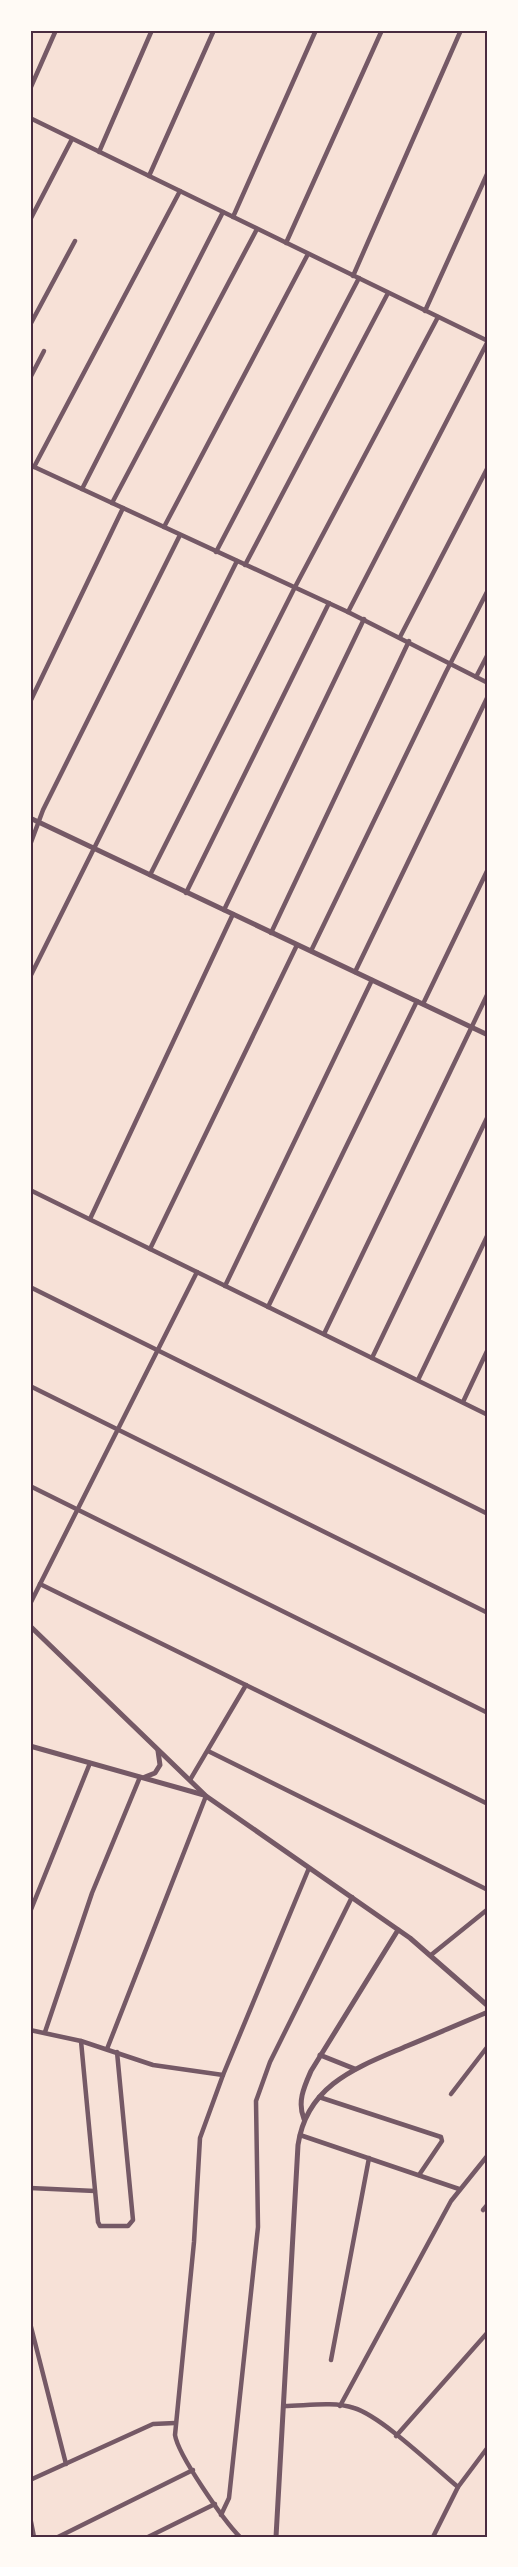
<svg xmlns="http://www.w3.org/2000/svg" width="518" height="2567" font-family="Lato,sans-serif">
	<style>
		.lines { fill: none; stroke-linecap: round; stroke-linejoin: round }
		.minor { stroke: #755966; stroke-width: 4.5 }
		.tertiary { stroke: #755966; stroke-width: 5 }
		.neatline { fill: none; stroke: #4a2c40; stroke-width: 2 }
	</style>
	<rect width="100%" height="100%" fill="#f7e1d7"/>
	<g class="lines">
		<g class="minor">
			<path d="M30,89L56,30"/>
			<path d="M30,118L488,341"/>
			<path d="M99,152L152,30"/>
			<path d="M149,176L214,30"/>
			<path d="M233,217L316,30"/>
			<path d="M30,220L72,139"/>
			<path d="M286,243L382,30"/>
			<path d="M353,276L461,30"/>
			<path d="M425,311L488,172"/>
			<path d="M30,325L75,241"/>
			<path d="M30,378L44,351"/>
			<path d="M30,465L348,612L488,683"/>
			<path d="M34,467L180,191"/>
			<path d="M82,489L223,212"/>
			<path d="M112,503L257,229"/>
			<path d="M164,527L308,254"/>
			<path d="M216,552L359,278"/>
			<path d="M245,565L388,293"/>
			<path d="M348,612L488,341"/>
			<path d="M400,637L488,467"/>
			<path d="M476,677L488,654"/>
			<path d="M30,702L123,508"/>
			<path d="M30,845L43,810L180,535"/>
			<path d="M150,875L295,587L438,317"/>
			<path d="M186,893L329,603"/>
			<path d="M224,910L364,619"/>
			<path d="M271,933L409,641"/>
			<path d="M311,951L446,672L488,590"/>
			<path d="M355,972L488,696"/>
			<path d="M30,977L237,561"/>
			<path d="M423,1004L488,869"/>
			<path d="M30,1190L488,1415"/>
			<path d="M90,1219L233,914"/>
			<path d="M150,1249L297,945"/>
			<path d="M225,1286L372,980"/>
			<path d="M30,1287L488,1514"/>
			<path d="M268,1307L417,1001"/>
			<path d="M324,1334L488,993"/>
			<path d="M372,1358L488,1116"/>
			<path d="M418,1380L488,1234"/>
			<path d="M30,1386L488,1613"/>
			<path d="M463,1402L488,1349"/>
			<path d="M30,1486L488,1713"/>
			<path d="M40,1584L488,1804"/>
			<path d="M30,1604L197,1272"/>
			<path d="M208,1751L488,1890"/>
			<path d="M190,1780L246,1685"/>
			<path d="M30,1912L90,1763"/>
			<path d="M431,1955L488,1909"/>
			<path d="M30,2030L81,2041L153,2065L223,2075"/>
			<path d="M45,2032L92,1893L140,1777"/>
			<path d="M81,2041L98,2222L100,2226H128L133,2220L117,2052"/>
			<path d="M107,2049L206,1796"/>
			<path d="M451,2094L488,2046"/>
			<path d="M319,2097L441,2137L442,2141L419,2175"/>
			<path d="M300,2135L459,2189"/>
			<path d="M30,2188L95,2191"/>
			<path d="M483,2210L488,2204"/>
			<path d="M30,2323L66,2464"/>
			<path d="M331,2360L369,2158"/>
			<path d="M284,2406C305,2406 333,2401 354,2408C381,2416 434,2467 458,2487"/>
			<path d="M340,2406L451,2201L488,2155"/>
			<path d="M396,2436L488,2332"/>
			<path d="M30,2480L153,2424L175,2423"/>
			<path d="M221,2515L229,2498L258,2227L256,2101L270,2062L352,1897"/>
			<path d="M30,2517L34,2537"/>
			<path d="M58,2537L193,2470"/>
			<path d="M148,2537L215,2504"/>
			<path d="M240,2537C224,2521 178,2455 175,2435L194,2242L200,2138L223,2075L309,1868"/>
			<path d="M433,2537L458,2487L488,2447"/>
		</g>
		<g class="tertiary">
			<path d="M30,818L488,1035"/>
			<path d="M30,1626L206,1796L410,1938L488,2006"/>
			<path d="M30,1746L204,1795"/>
			<path d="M145,1777L155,1773L160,1765L158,1751"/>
			<path d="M320,2055L355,2069"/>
			<path d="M304,2119C297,2102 304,2087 311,2071L398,1930"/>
			<path d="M276,2537L298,2145C307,2084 358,2067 407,2046C434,2035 461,2023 488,2012"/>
		</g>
	</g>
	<rect width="518" height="2567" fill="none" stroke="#fffaf5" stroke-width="63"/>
	<rect x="32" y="32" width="454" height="2504" class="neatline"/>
</svg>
